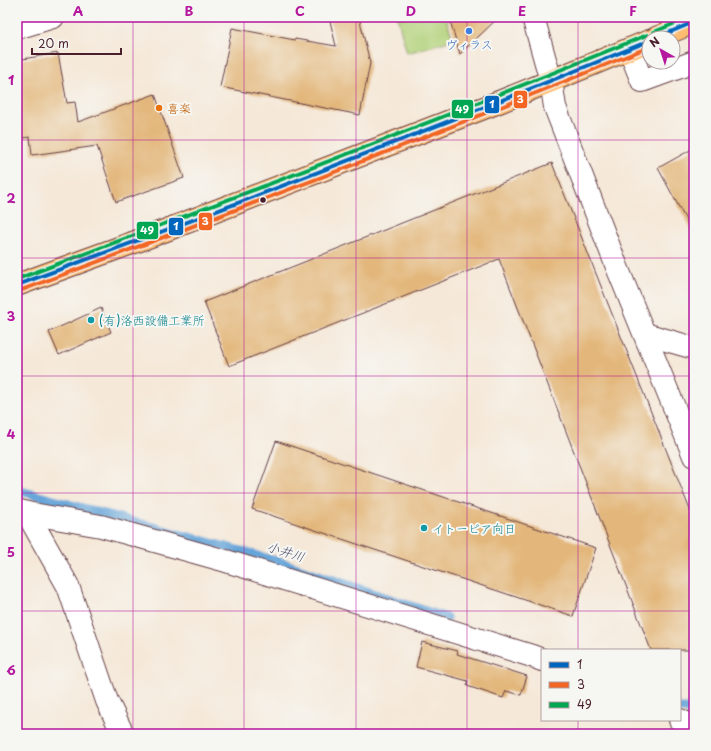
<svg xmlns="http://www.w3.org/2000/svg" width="711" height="751" font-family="'Playpen Sans','Klee One',sans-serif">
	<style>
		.green { fill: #b3d27a; stroke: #7e7852 }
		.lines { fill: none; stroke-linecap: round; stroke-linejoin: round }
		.stream { stroke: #66a5d9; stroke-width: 9 }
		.building { fill: #e3b77c }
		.minor-casing { stroke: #643d45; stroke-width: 24 }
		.major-casing { stroke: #643d45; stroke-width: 24 }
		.minor { stroke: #fff; stroke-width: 22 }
		.major { stroke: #febc70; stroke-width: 22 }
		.bus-1-casing { stroke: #f6f6f2; stroke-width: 7 }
		.bus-2-casing { stroke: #f6f6f2; stroke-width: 7 }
		.bus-3-casing { stroke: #f6f6f2; stroke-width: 7 }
		.bus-1 { stroke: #0065bd; stroke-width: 4 }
		.bus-2 { stroke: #f26522; stroke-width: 4 }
		.bus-3 { stroke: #00a651; stroke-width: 4 }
		.grid { fill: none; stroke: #b5179e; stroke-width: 1; stroke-opacity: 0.55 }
		.shop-dot { fill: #3f7fe0; stroke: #f6f6f2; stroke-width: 1.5 }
		.food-dot { fill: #e8710a; stroke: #f6f6f2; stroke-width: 1.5 }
		.bus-dot { fill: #4a1f2b; stroke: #f6f6f2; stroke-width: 1.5 }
		.culture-dot { fill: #0f9aa8; stroke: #f6f6f2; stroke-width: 1.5 }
		.labels { text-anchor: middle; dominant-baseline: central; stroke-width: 4; stroke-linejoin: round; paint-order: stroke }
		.shop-label { font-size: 12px; fill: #366cbe; stroke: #f6f6f2 }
		.food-label { font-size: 12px; fill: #c56008; stroke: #f6f6f2; text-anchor: start }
		.culture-label { font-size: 12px; fill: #0d838f; stroke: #f6f6f2; text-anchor: start }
		.water-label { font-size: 13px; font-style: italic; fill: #555571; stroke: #f6f6f2 }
		.line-badge { stroke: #f6f6f2; stroke-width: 1.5 }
		.badge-label { font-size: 11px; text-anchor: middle; font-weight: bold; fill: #fff }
		.neatline { fill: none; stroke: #b5179e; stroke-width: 1.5 }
		.grid-label { font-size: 13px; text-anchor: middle; font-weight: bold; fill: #b5179e }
	</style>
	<rect width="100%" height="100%" fill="#f6f6f2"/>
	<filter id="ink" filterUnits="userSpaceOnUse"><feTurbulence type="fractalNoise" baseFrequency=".025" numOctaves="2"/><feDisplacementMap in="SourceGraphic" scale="8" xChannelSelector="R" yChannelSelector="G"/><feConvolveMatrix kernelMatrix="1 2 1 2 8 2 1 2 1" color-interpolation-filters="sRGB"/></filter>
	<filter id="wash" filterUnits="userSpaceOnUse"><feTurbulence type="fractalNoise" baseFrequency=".012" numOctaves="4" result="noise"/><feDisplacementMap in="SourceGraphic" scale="16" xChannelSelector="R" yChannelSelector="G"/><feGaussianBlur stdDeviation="0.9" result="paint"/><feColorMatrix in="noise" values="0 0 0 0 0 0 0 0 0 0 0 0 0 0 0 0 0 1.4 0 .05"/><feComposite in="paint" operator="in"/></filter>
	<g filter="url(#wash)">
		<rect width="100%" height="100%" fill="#f5e8d8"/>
		<path class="green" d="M397,17H446L453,40L407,53Z"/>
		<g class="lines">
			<g class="stream">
				<path d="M17,490L277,561L447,618"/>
				<path d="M680,709H694"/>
			</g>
		</g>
		<g id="blocks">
			<g class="building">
				<path d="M329,17H359L370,63L360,115L220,87L232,28L295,40V39L336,46Z"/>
				<path d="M449,17H499L460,54Z"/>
				<path d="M58,53L67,103L75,102L78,122L155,94L184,178L116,202L97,146L32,155L30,137L17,139V60Z"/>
				<path d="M694,148V235L658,168Z"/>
				<path d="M552,163L694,520V650H651L499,259L229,366L204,302Z"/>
				<path d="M101,308L111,332L59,355L49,332Z"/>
				<path d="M276,441L596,548L573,616L252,509Z"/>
				<path d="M422,642L458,651L457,654L527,676L521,695L506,691L503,698L467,686L468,681L416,667Z"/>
			</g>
		</g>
	</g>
	<g filter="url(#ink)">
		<use href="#blocks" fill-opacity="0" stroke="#643d45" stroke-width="1"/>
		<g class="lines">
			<g class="minor-casing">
				<g id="minor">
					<path d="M533,17L551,81L555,107L617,267L694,456"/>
					<path d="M17,28L53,17"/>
					<path d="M629,49L642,81L694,62"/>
					<path d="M645,334L694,348"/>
					<path d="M17,510L27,513L101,526L226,561L532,656L542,660"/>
					<path d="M27,513L68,586L107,701L123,734"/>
					<path d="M680,720L690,725L694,723"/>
				</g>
			</g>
			<g class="major-casing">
				<g id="major">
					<path d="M656,38L694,22"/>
					<path d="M17,285L143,239L489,106L551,81L649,41"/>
				</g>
			</g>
			<use href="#minor" class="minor"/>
			<use href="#major" class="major"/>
			<g class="bus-1-casing">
				<g id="bus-1">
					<path d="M656,38L694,22"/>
					<path d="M17,285C229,208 440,126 649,41"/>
				</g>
			</g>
			<g class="bus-2-casing">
				<path id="bus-2" d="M19,291C230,213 441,133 649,47"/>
			</g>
			<g class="bus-3-casing">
				<g id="bus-3">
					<path d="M654,32L690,17"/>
					<path d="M17,279C228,201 438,120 647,35"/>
				</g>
			</g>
			<use href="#bus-1" class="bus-1"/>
			<use href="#bus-2" class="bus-2"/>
			<use href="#bus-3" class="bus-3"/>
		</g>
	</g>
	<path class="grid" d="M133,17V734M244,17V734M356,17V734M467,17V734M578,17V650M17,140H694M17,258H694M17,376H694M17,493H694M17,611H694M578,720V734"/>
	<circle class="shop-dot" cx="469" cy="31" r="4"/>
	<circle class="food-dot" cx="159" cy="108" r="4"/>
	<circle class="bus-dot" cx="263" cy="200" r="3.5"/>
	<g class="culture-dot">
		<circle cx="91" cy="320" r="4"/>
		<circle cx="424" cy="528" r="4"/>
	</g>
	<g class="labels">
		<g class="shop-label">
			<text x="469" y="44">ヴィラス</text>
		</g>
		<g class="food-label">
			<text x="167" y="108">喜楽</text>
		</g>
		<g class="culture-label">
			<text x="99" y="320">(有)洛西設備工業所</text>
			<text x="432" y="528">イトーピア向日</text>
		</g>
		<g class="water-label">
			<text transform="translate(286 551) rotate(17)">小井川</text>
		</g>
	</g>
	<g class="line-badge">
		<rect x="513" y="90" width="15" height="19" rx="4" fill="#f26522"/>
		<rect x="484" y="95" width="16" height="19" rx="4" fill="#0065bd"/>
		<rect x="451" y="99" width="23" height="20" rx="4" fill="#00a651"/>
		<rect x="198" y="212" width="15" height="19" rx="4" fill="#f26522"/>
		<rect x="168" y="217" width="16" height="19" rx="4" fill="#0065bd"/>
		<rect x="136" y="221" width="23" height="19" rx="4" fill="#00a651"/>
	</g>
	<g class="badge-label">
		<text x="520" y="103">3</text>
		<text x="492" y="108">1</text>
		<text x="462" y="113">49</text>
		<text x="205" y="225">3</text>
		<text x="176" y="230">1</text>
		<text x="147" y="234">49</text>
	</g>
	<rect width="711" height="751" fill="none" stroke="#f6f6f2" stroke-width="44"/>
	<rect x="541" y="649" width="140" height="72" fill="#f6f6f2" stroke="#b1a0a2"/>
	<rect x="549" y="662" width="20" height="6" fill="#0065bd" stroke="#b1a0a2"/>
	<text x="577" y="669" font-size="12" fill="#4a1f2b">1</text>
	<rect x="549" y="682" width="20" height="6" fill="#f26522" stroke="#b1a0a2"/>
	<text x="577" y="689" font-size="12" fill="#4a1f2b">3</text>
	<rect x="549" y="702" width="20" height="6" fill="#00a651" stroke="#b1a0a2"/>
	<text x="577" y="709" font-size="12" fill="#4a1f2b">49</text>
	<g transform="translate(661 50) rotate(321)"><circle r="19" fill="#f6f6f2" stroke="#b1a0a2"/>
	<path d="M0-3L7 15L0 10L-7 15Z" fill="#b5179e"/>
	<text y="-6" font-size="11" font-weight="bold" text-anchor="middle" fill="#4a1f2b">N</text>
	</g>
	<path d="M32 48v6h89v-6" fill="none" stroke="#4a1f2b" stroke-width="2"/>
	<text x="38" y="48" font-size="12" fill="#4a1f2b" stroke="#f6f6f2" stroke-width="3" paint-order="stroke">20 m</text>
	<rect x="22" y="22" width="667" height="707" class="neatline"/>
	<g class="grid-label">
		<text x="78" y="16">A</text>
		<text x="189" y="16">B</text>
		<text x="300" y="16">C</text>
		<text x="411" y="16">D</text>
		<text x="522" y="16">E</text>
		<text x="633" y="16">F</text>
		<text x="11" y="85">1</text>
		<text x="11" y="203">2</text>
		<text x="11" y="321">3</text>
		<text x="11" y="439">4</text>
		<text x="11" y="557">5</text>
		<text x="11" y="675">6</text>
	</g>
</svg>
